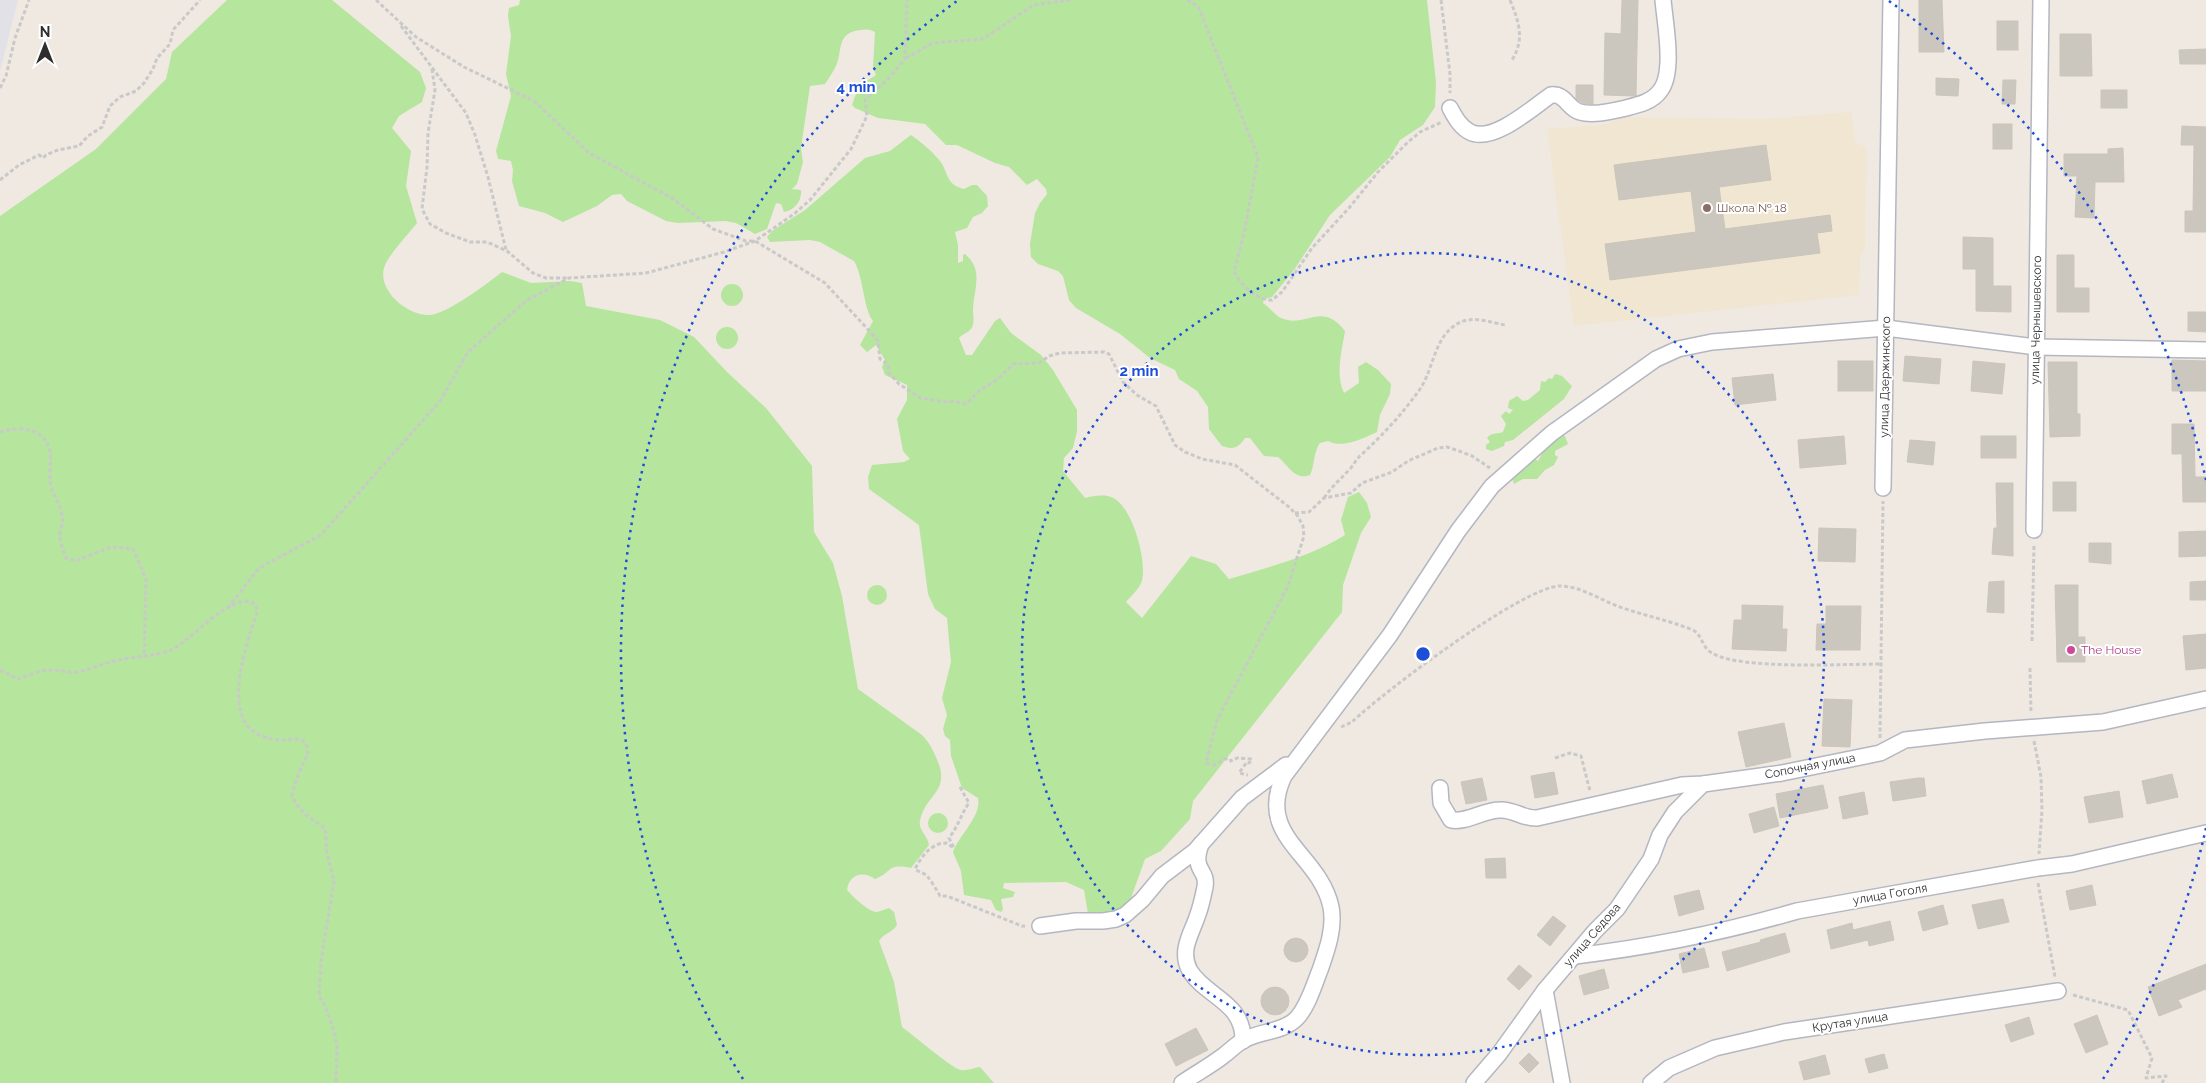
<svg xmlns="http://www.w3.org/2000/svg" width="2206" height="1083" font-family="Raleway,sans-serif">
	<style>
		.industrial { fill: #e3e1e8 }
		.education { fill: #f0e6d1 }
		.green { fill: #b6e59e }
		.building { fill: #cbc7bf; stroke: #cbc5ba }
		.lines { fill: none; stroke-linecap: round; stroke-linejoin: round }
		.minor-casing { stroke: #b4b7c1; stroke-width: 18 }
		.path { stroke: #c9c9c9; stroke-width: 3; stroke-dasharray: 4 2.5; stroke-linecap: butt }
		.minor { stroke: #fff; stroke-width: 15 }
		.ring { fill: none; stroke: #1d4ed8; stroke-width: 2.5; stroke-dasharray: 2.5 5 }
		.education-dot { fill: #8d6e63; stroke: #fff; stroke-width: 2 }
		.hotel-dot { fill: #d1479c; stroke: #fff; stroke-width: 2 }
		.labels { text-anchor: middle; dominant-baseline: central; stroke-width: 4; stroke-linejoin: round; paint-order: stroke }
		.education-label { font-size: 12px; fill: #785e54; stroke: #fff; text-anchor: start }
		.street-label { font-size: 12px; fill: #2e2e2e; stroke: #fff }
		.hotel-label { font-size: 12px; fill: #b23c85; stroke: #fff; text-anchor: start }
		.centre { fill: #1d4ed8; stroke: #fff; stroke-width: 2.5 }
		.ring-label { font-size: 15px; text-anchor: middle; font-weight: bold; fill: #1d4ed8; stroke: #fff; stroke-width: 4; stroke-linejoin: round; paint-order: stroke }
	</style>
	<rect width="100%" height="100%" fill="#efe9e1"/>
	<path class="industrial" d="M0,0H18L0,71Z"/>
	<path class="education" d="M1851,112L1855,142L1866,147L1865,250L1860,257L1859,295L1574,326L1547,129L1609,124L1616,117L1767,119Z"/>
	<g class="green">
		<path d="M227,0H332L420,72L426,88L422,102L399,116L392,128L411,151L406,186L417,223C409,233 389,255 385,265C375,290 408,316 430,315C447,314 488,283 502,272L531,283L570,281L582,283L586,306L660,320L694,337L727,372L766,408L812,466L814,532L833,563L842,596L858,689L922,735C930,743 934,752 938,762C950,792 925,795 920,821C918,830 928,836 929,845L911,868C885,863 894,872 875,879C862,870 849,875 847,890C852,896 870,913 877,912C882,911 885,909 889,908L894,912L897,925C892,933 884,933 879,941L894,982L902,1027C912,1034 954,1070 961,1070C967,1071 974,1068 980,1067L994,1083H0V216L96,149L166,79L172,52Z"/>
		<path d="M520,0H1427L1436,82L1435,107L1423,125L1400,140L1390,157L1330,215L1294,270L1272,297L1264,299L1263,303C1269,307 1276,316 1281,318C1306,329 1321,300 1345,331C1342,350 1335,374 1344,393L1359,383L1358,367L1366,362L1378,370L1391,384L1390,394L1380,415L1377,432C1364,438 1343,449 1328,441L1320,443C1313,452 1315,465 1310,475C1295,481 1288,465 1278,457L1264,456L1250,438H1245C1238,448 1234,450 1222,446L1209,429L1208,407L1197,391L1179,379L1175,370L1150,358L1120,334L1076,308L1069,300L1063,276L1058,271L1038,264L1031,257L1030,244L1035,213L1040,203L1047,194L1046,189L1037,179L1027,185L1009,167L995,163L957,145H946L925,124L878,118L855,108L852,105L855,96L865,82L876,75L873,68L875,32C870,29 866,29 860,30C836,33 843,50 836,66C833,72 829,78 825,84L810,86L801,148L803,162L797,184L792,189L801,190C802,201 795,210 784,212L781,204L776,203L767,229L755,234L736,223L726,221L678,223L666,221L627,201L621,194L612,195L597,206L563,222L545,213L519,206L512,181L513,170L511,161L498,159L496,151L511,96L506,74L511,36L508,16L509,8L519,5Z"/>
		<path d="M911,135C921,142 931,150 939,160C949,171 944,184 964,189L972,185H977L987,196L988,206L982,213L973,217L967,228L955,232L958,245V263L963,261V255L965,254C984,270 974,288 973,309C973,315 975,324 971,329C968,333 962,334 959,338L966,355H972L995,321L1000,318L1011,333L1041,355L1053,370L1077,410V431L1073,448L1064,458L1063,471L1085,498C1093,496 1103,494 1111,497C1132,504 1147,560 1142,580C1141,587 1131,596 1126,602L1142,618L1191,556L1216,564L1229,579C1269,567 1310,557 1345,535L1341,520L1348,497L1359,492L1367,503L1371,517L1361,533L1343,585L1342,612L1193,801L1190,819L1161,851L1145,859L1131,898L1116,917L1088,914L1084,890L1066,882L1004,883L1003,888L1015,892L1013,897L1001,899L1003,909L1001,912L996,910L991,900L964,895L961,871L953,852C959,835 982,816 978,798L962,788L951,756L950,740L945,736L943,729L947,715L942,698L951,662L947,618L935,609L928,594L919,525L869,489L868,477L872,465L904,462L910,459L903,451L897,419L907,400V385L885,375L882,367L885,360L876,345L867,352L860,345L873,321C863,308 864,278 854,261L820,242L810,240L770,242L767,237L772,231L805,210L865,158L890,151Z"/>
		<circle cx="732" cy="295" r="11"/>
		<circle cx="727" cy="338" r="11"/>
		<path d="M1555,374L1562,376L1572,386L1564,399L1513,440L1505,442L1504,446L1492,451L1486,449V445L1490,442L1487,438C1492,432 1499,434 1503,432L1506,424L1501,416L1506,411L1509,414L1513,410L1508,408L1509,401L1517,396L1523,401L1528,400L1540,390L1541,381L1545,382L1549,378L1552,379Z"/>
		<path d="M1560,435L1565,436L1568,444L1555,451V455L1558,457L1554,465L1545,470L1537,479H1523L1514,484L1511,475L1534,458L1538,461L1545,448Z"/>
		<circle cx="877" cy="595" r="10"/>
		<circle cx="938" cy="823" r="10"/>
	</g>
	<g class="building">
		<path d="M1622,0H1638L1636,96L1604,95L1605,33L1621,34Z"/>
		<path d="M1919,0H1942L1944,52H1919Z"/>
		<rect x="1997" y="21" width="21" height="29"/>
		<path d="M2060,34H2091L2092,76H2060Z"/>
		<path d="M2206,49V64H2180L2179,50Z"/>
		<path d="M1936,78L1959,79L1958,96L1936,95Z"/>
		<path d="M2003,80H2016L2015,104H2002Z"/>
		<path d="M1576,85H1593V104L1583,103L1576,99Z"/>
		<rect x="2101" y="90" width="26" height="18"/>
		<rect x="1993" y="124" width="19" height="25"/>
		<path d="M2182,126L2206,127V232H2185V211H2193L2194,145H2181Z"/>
		<path d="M1766,145L1771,180L1719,187L1725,229L1830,215L1832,231L1817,233L1820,253L1610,280L1605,244L1696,232L1691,191L1619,200L1614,165Z"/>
		<path d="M2123,148L2124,182H2095L2094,218L2075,217L2077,176H2064V154H2108V149Z"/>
		<path d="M1963,237L1993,238V286H2011V312L1976,311V269H1963Z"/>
		<path d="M2057,255H2074V288H2089V312H2057Z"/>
		<path d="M2188,312H2206V332L2188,331Z"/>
		<path d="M1905,356L1941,359L1939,384L1903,381Z"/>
		<path d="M2172,360L2206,361V391H2172Z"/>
		<rect x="1838" y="361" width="35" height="30"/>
		<path d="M1973,361L2005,364L2002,394L1971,391Z"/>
		<path d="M2048,362H2077V414H2080V436L2050,437Z"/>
		<path d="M1773,374L1776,400L1735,405L1732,378Z"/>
		<path d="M2172,424H2194L2195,477H2206V502H2183L2182,454H2172Z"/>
		<path d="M1844,436L1846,464L1800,468L1798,440Z"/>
		<rect x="1981" y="436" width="35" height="22"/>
		<path d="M1910,440L1935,442L1933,465L1907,462Z"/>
		<rect x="2053" y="482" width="23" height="29"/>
		<path d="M1996,483H2013V556L1992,554L1994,528H1997Z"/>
		<path d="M1819,528L1856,529L1855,562L1818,561Z"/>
		<path d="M2206,531V556L2179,557V532Z"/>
		<path d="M2089,543H2111V564L2089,562Z"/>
		<path d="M2004,581V613L1987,612L1989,582Z"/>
		<path d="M2206,581V600H2190V582Z"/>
		<path d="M2055,585H2078V637H2085V662H2057Z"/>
		<path d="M1742,605L1783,606L1782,629H1787L1786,651L1732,649L1734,620H1742Z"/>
		<path d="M1826,606H1861L1860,650H1816L1817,624H1826Z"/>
		<path d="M2206,634V668L2186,670L2183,636Z"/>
		<path d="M1824,699L1852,700L1850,747L1822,746Z"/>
		<path d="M1784,723L1791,757L1746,767L1738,732Z"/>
		<path d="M1554,772L1558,794L1535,798L1531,776Z"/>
		<path d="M2172,774L2178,797L2147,804L2142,781Z"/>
		<path d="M1482,778L1487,800L1466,804L1461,782Z"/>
		<path d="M1918,778H1924L1926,796L1893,801L1890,782Z"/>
		<path d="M1823,785L1828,808L1780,818L1776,794Z"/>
		<path d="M2119,791L2123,817L2089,823L2084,797Z"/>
		<path d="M1864,792L1868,814L1843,819L1839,797Z"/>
		<path d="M1774,807L1779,826L1754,833L1749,814Z"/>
		<path d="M1505,858L1506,878H1486L1485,859Z"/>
		<path d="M2092,885L2096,905L2070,910L2066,891Z"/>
		<path d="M1699,890L1704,909L1679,916L1674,896Z"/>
		<path d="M2003,899L2009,922L1978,929L1972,905Z"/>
		<path d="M1943,905L1948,924L1923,931L1918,912Z"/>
		<path d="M1553,916L1566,926L1550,946L1537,935Z"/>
		<path d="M1890,921L1894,940L1869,946L1868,940L1831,949L1827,930L1852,923L1853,930Z"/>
		<path d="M1785,933L1790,952L1727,971L1722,952L1761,942L1760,940Z"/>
		<circle cx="1296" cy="950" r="12"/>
		<path d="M1704,948L1709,967L1683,973L1679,954Z"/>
		<path d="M2206,964V989L2178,1000L2182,1007L2159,1016L2148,987Z"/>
		<path d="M1519,965L1532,976L1519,990L1507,979Z"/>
		<path d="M1604,969L1609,988L1584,995L1579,976Z"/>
		<circle cx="1275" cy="1001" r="14"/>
		<path d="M2097,1015L2108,1044L2086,1053L2074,1024Z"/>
		<path d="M2029,1017L2034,1034L2011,1042L2005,1025Z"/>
		<path d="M1196,1028L1208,1050L1176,1066L1165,1044Z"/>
		<path d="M1529,1053L1539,1063L1529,1073L1519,1063Z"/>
		<path d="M1884,1054L1888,1068L1869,1073L1865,1059Z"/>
		<path d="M1825,1055L1830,1074L1804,1080L1799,1062Z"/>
	</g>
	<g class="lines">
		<g class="minor-casing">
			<g id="minor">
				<path d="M1450,108C1455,117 1460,127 1470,132C1493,144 1533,107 1551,95C1565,93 1568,109 1580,112C1593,116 1613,111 1626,108C1638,105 1652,102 1660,91C1675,73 1665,23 1663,0"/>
				<path d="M1883,488L1891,0"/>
				<path d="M2034,530L2041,0"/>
				<path d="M1440,788L1441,803L1451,820C1467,823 1483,810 1500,810C1514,809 1523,819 1537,818L1682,785L1703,784L1782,773L1880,753L1905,740L1985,731L2103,722L2206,699"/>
				<path d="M1201,844C1191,872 1208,868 1205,887C1203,897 1201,907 1197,917C1191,935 1179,951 1190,971C1206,997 1244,1002 1243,1041"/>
				<path d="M1040,926L1076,921H1103L1116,919L1125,915L1142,900L1162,876L1195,851L1242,798L1286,765"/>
				<path d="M1575,956C1650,947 1725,932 1797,911L2038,868L2072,864L2206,833"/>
				<path d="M1545,990L1562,1083"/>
				<path d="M1182,1083C1195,1074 1210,1066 1223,1056C1230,1051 1236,1044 1244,1040C1260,1031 1284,1032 1297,1018C1308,1006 1314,985 1320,970C1327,950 1335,928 1331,907C1320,854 1255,837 1284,776L1390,635L1458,531L1492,486L1552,433L1656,359L1678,349L1712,342L1886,328L2036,347L2206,350"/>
				<path d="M1474,1083L1499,1054L1545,990L1595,931L1617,909L1651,859L1660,835L1675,812L1703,784"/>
				<path d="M1651,1083L1669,1068L1715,1048L1784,1032L2058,991"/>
			</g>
		</g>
		<g class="path">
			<path d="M376,0L416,37L464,67L534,101L589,153L672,198L713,229L746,241H755L825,283L874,336L878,341L880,359L888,364L889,373L899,384L920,398L946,402L952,401L966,404L979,391L998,379L1013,364L1039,363L1049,356L1060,353L1104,352L1109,354L1123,382L1137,395L1156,406L1175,445L1185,452L1202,459L1235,465L1289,507L1297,515L1303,526L1304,536L1288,586L1217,720L1206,763L1214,765L1224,759H1230L1231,761L1237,758L1251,759L1252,760L1249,763L1247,762L1239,773L1248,775"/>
			<path d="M1187,0L1198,6L1258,157L1244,234L1234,271C1239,284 1258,301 1272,300L1282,292L1312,248L1349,208L1378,172L1407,143L1420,132L1442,122"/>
			<path d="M1441,0L1450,74V93"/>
			<path d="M1510,0C1519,22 1525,39 1512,60"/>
			<path d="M401,26L466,113L475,135L488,177L506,250"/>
			<path d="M906,58L933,43L983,39L1033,5L1071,0"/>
			<path d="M432,69L435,90L428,133L427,167L422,209L430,224L446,233L470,242H487L507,251L533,273L546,278H568"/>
			<path d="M0,88L6,76L15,38L29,0"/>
			<path d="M0,180L19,165L39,155L43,158L46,155L58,150L79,146L88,136L102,127L110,106L120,97L136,91L144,83L153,69L157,58L170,44L173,30L200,0"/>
			<path d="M0,432C19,426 44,427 50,451C52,460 48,474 51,486C53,495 60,504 62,514C64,522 60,528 60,536C60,543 64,552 66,558L76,561L111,547L133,549L146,579L144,657"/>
			<path d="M1324,498C1332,486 1340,480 1349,470C1354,465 1356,459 1361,455C1383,435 1403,413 1420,389C1433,370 1434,340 1454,326C1469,314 1489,322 1505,325"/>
			<path d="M1295,513L1309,512L1324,498L1351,493L1362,483L1392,472L1408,461L1438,448L1447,447L1459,451L1472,456L1490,468"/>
			<path d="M228,608L259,568L321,535L440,401L468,352L527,300L569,278L646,273L724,252L755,241L794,214L810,200L851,149L867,116L865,100L888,79L905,59L907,0"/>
			<path d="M2032,641L2034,544"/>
			<path d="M2030,668L2031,713"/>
			<path d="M0,670L18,679C28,676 41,669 51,670C60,670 68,673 78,672C91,669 104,663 118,660C137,656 155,657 173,649C191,640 236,587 256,605L257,612C245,651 212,737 281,740C290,740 301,736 306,744L308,755C302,763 294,785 292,796C299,812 311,819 325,828L327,854L334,881L321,960L319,996L326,1008L335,1035L337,1047L336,1083"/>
			<path d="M1341,727L1352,722C1382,693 1524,586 1560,586C1580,586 1599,599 1617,606C1642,615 1668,620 1693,630C1703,636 1702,648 1712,653C1739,670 1845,664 1881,664"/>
			<path d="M1880,738L1883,501"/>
			<path d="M2034,741L2041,777L2042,810L2039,854"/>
			<path d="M1555,758L1570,753L1581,756L1590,791"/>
			<path d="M960,787L969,803C961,814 959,825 949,838L954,848L946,843C931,843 921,857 915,869C919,872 923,873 926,875C929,877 938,892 940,896H947L1022,926H1025"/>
			<path d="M2038,883L2055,977"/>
			<path d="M2073,995L2128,1010L2152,1058L2146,1078L2166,1076L2162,1083"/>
		</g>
		<use href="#minor" class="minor"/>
	</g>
	<g class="ring">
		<circle cx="1423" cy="654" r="401"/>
		<path d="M2206 828A802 802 0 0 1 2103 1079M743 1079A802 802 0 0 1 957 1M1889 1A802 802 0 0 1 2206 480"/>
	</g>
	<circle class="education-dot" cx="1707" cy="208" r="5"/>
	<circle class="hotel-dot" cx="2071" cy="650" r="5"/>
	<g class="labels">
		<g class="education-label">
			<text x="1717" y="208">Школа № 18</text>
		</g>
		<g class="street-label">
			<text transform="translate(2036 320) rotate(-89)">улица Чернышевского</text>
			<text transform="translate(1885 377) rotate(-89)">улица Дзержинского</text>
			<text transform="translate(1810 766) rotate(-11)">Сопочная улица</text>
			<text transform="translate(1890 894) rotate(-10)">улица Гоголя</text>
			<text transform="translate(1592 935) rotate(-49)">улица Седова</text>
			<text transform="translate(1850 1022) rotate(-9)">Крутая улица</text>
		</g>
		<g class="hotel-label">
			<text x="2081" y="650">The House</text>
		</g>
	</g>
	<circle cx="1423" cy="654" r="8" class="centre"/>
	<g class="ring-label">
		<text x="856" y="92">4 min</text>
		<text x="1139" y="376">2 min</text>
	</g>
	<g transform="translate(45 45)" stroke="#ffffff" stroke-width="4" paint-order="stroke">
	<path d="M0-4L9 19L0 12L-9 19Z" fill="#2e2e2e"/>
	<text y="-8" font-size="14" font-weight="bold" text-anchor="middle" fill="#2e2e2e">N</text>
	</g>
</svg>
